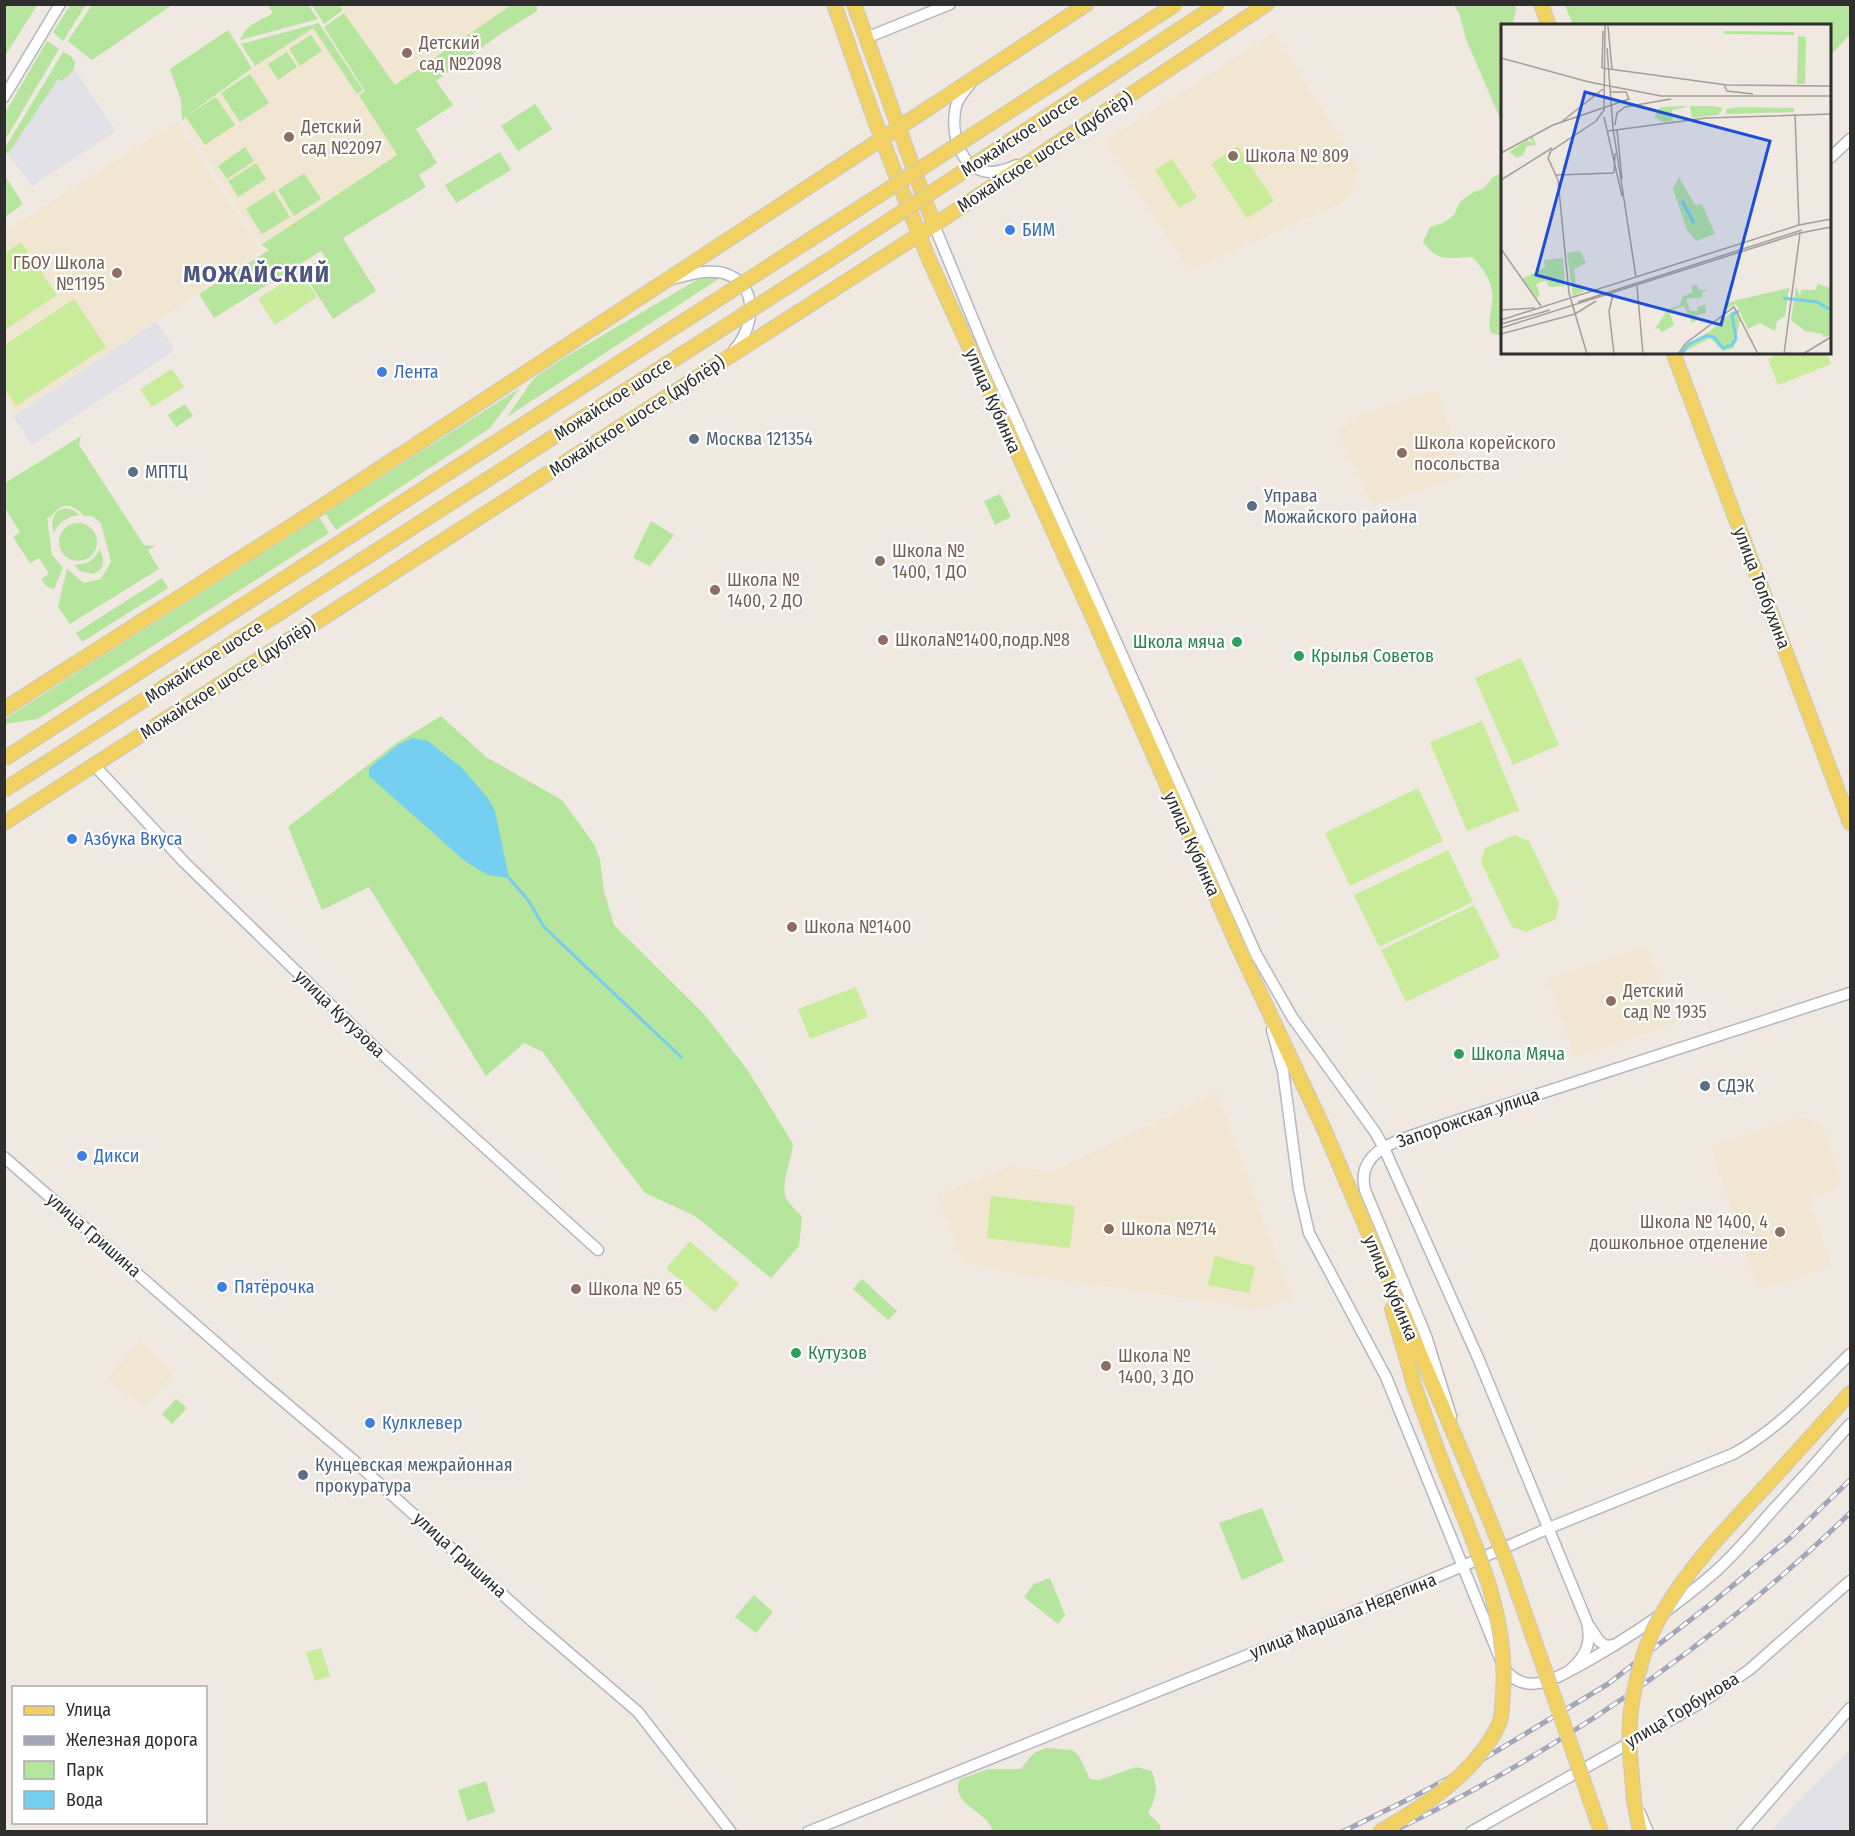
<svg xmlns="http://www.w3.org/2000/svg" width="1855" height="1836" font-family="'Fira Sans Condensed',sans-serif">
	<style>
		.industrial { fill: #e3e1e8 }
		.education { fill: #f0e6d1 }
		.green { fill: #b6e59e }
		.pitch { fill: #c9ec9a }
		.water { fill: #75cff0 }
		.lines { fill: none; stroke-linecap: round; stroke-linejoin: round }
		.stream { stroke: #75cff0; stroke-width: 3 }
		.minor-casing { stroke: #b4b7c1; stroke-width: 13 }
		.major-casing { stroke: #c9c9c9; stroke-width: 16 }
		.minor { stroke: #fff; stroke-width: 10 }
		.major { stroke: #f2d163; stroke-width: 14 }
		.rail-casing { stroke: #a3a6b8; stroke-width: 5 }
		.rail { stroke: #fff; stroke-width: 3; stroke-dasharray: 9; stroke-linecap: butt }
		.major-bridge-casing { stroke: #c9c9c9; stroke-width: 16; stroke-linecap: butt }
		.major-bridge { stroke: #f2d163; stroke-width: 14 }
		.education-dot { fill: #8d6e63; stroke: #fff; stroke-width: 2 }
		.shop-dot { fill: #3f7fe0; stroke: #fff; stroke-width: 2 }
		.service-dot { fill: #5c6f8a; stroke: #fff; stroke-width: 2 }
		.leisure-dot { fill: #2e9e5b; stroke: #fff; stroke-width: 2 }
		.labels { text-anchor: middle; dominant-baseline: central; stroke-width: 4.5; stroke-linejoin: round; paint-order: stroke }
		.education-label { font-size: 18px; fill: #785e54; stroke: #fff; text-anchor: start }
		.street-label { font-size: 18px; fill: #2e2e2e; stroke: #fff }
		.shop-label { font-size: 18px; fill: #366cbe; stroke: #fff; text-anchor: start }
		.service-label { font-size: 18px; fill: #4e5e75; stroke: #fff; text-anchor: start }
		.leisure-label { font-size: 18px; fill: #27864d; stroke: #fff; text-anchor: start }
		.district-label { font-size: 24px; font-weight: bold; letter-spacing: 1.5px; fill: #4d5680; stroke: #fff }
		.inset-river { fill: none; stroke: #75cff0; stroke-width: 3 }
		.inset-road { fill: none; stroke: #a29e99; stroke-width: 1.5 }
		.view { fill: #1d4ed8; fill-opacity: 0.15; stroke: #1d4ed8; stroke-width: 3 }
		.inset-edge { fill: none; stroke: #2e2e2e; stroke-width: 3 }
	</style>
	<rect width="100%" height="100%" fill="#efe9e1"/>
	<g class="industrial">
		<path d="M69,61L116,131L32,186L8,154Z"/>
		<path d="M156,322L175,350L32,445L13,416Z"/>
		<path d="M1850,1750V1831H1770L1810,1789Z"/>
	</g>
	<g class="education">
		<path d="M339,5H513L395,85Z"/>
		<path d="M313,28L398,155L261,245L182,120L252,68Z"/>
		<path d="M1274,33L1360,169L1348,200L1189,270L1105,142Z"/>
		<path d="M178,122L261,251L16,415L5,397V231Z"/>
		<path d="M1438,390L1462,476L1373,506L1338,431L1364,413Z"/>
		<path d="M1647,946L1675,1023L1575,1057L1548,979Z"/>
		<path d="M1217,1093L1292,1298L1260,1309L1010,1272L963,1262L937,1196L1011,1166L1052,1172Z"/>
		<path d="M1802,1117L1823,1127L1841,1180L1831,1191L1809,1199L1831,1267L1758,1290L1711,1146Z"/>
		<path d="M140,1342L173,1374L144,1406L131,1395L129,1397L108,1378Z"/>
	</g>
	<g class="green">
		<path d="M5,4L37,5L5,56L4,5Z"/>
		<path d="M71,4L86,5L63,41L53,32Z"/>
		<path d="M513,4L537,5V11L499,35L436,81L453,105L416,129L437,163L419,175L426,187L343,238L376,291L333,319L302,271L325,257L321,251L214,318L199,294L269,250L261,245L397,155L359,95L365,91L324,27L344,13L395,85Z"/>
		<path d="M92,5V4L172,5L92,60L68,41Z"/>
		<path d="M268,5H308L318,19L240,40C248,22 258,23 273,13Z"/>
		<path d="M312,5H339L343,10L324,24Z"/>
		<path d="M1454,5H1515L1516,9L1513,23L1515,25L1502,26V123L1466,39L1459,13Z"/>
		<path d="M1565,5H1850V34L1830,56V26L1573,25Z"/>
		<path d="M319,23L363,90L357,94L313,28L255,66L241,44Z"/>
		<path d="M228,30L252,68L188,115L216,97L235,125L205,145L186,117L182,120L181,100L170,69Z"/>
		<path d="M311,35L322,51L300,66L289,49Z"/>
		<path d="M47,41L59,49L5,140V113Z"/>
		<path d="M63,52L71,56L75,62C74,72 69,75 61,81L58,79L8,154L5,151V148Z"/>
		<path d="M287,52L297,67L278,80L268,64Z"/>
		<path d="M250,74L269,103L240,122L221,93Z"/>
		<path d="M535,104L552,129L518,151L501,126Z"/>
		<path d="M245,147L254,161L227,179L218,166Z"/>
		<path d="M500,152L511,170L456,203L445,185Z"/>
		<path d="M256,163L266,179L238,197L228,181Z"/>
		<path d="M1502,172V336L1491,333C1488,319 1490,317 1492,304C1495,285 1485,270 1472,257C1449,258 1437,262 1423,242L1430,227L1443,223L1454,215L1460,202L1472,193L1484,188L1492,178Z"/>
		<path d="M304,173L321,199L294,216L278,190Z"/>
		<path d="M5,176L23,204L5,217L4,216Z"/>
		<path d="M274,191L290,217L262,234L246,209Z"/>
		<path d="M702,277L720,278L507,417L534,378L564,358Z"/>
		<path d="M520,388L490,428L336,530L325,513Z"/>
		<path d="M185,404L193,416L176,427L168,415Z"/>
		<path d="M81,436L79,445L144,545L155,546L148,550L159,569L70,624L58,607L67,569L84,583L101,579L111,562L101,523L92,516H84C71,502 61,502 50,518L47,517L52,555L63,568L54,589L46,586L41,579L49,574L39,558L30,563L13,537L20,532L5,508V483Z"/>
		<path d="M1000,494L1011,517L995,525L984,501Z"/>
		<path d="M65,508L73,510L80,515C67,517 60,520 54,533C51,524 52,519 57,511Z"/>
		<path d="M319,517L329,533L38,719L5,724V719Z"/>
		<path d="M651,521L674,535L650,566L633,558Z"/>
		<circle cx="78" cy="542" r="19"/>
		<path d="M100,549C104,560 106,569 93,574L79,571L75,565C87,564 94,561 100,549Z"/>
		<path d="M162,578L168,588L82,642L76,633Z"/>
		<path d="M441,716L486,757L562,800L594,844L600,860L604,891L614,925L704,1014L749,1072L793,1144C792,1159 780,1186 786,1198C790,1205 797,1211 802,1217L799,1246L771,1278L695,1216L645,1193L612,1150L543,1052L524,1043L486,1076L369,887L322,910L288,827L395,744Z"/>
		<path d="M862,1279L897,1311L888,1320L853,1289Z"/>
		<path d="M176,1399L187,1408L172,1424L162,1414Z"/>
		<path d="M1262,1508L1284,1561L1242,1580L1219,1523Z"/>
		<path d="M1050,1578L1065,1615L1058,1624L1024,1597L1034,1584Z"/>
		<path d="M754,1595L773,1612L756,1633L735,1617Z"/>
		<path d="M1047,1748L1073,1750L1079,1756L1090,1779L1099,1780L1136,1767L1152,1771C1158,1791 1157,1795 1148,1813L1160,1825L1161,1831H993C986,1809 949,1805 960,1779L989,1769H1021C1029,1758 1033,1751 1047,1748Z"/>
		<path d="M486,1781L495,1812L467,1821L458,1790Z"/>
	</g>
	<g class="pitch">
		<path d="M1238,146L1274,201L1247,218L1211,164Z"/>
		<path d="M1172,159L1197,197L1179,208L1155,170Z"/>
		<path d="M21,242L57,295L5,330V253Z"/>
		<path d="M300,272L317,297L275,325L258,299Z"/>
		<path d="M74,299L106,347L16,406L5,389V345Z"/>
		<path d="M1786,352L1827,353L1831,364L1778,385L1768,359Z"/>
		<path d="M172,369L184,387L152,407L140,389Z"/>
		<path d="M1521,658L1559,745L1513,765L1475,678Z"/>
		<path d="M1482,721L1519,810L1467,831L1430,742Z"/>
		<path d="M1418,788L1443,841L1350,886L1325,833Z"/>
		<path d="M1515,835L1529,841L1559,903L1556,919L1526,932L1512,927L1481,862L1485,848Z"/>
		<path d="M1448,850L1473,902L1379,947L1354,895Z"/>
		<path d="M1474,905L1500,957L1406,1002L1381,950Z"/>
		<path d="M856,987L868,1017L810,1039L798,1009Z"/>
		<path d="M991,1196L1075,1206L1070,1248L987,1238Z"/>
		<path d="M690,1241L739,1284L715,1312L666,1268Z"/>
		<path d="M1215,1256L1255,1267L1249,1293L1208,1285Z"/>
		<path d="M321,1648L330,1676L315,1681L306,1652Z"/>
	</g>
	<path class="water" d="M413,738L428,741L462,768L488,798L495,811L509,878L488,875L466,862L369,776V768L399,744Z"/>
	<g class="lines">
		<path class="stream" d="M509,878L528,900L544,927L681,1057"/>
		<g class="minor-casing">
			<g id="minor">
				<path d="M866,38L950,4"/>
				<path d="M971,83C966,89 958,98 956,106C950,131 959,170 990,172C1000,172 1008,169 1017,165"/>
				<path d="M4,97L60,4"/>
				<path d="M1830,158L1850,139"/>
				<path d="M934,225L989,358L1256,954L1292,1017L1375,1132L1384,1148L1479,1360L1587,1622C1592,1644 1586,1656 1569,1671"/>
				<path d="M672,279C689,275 705,269 723,273C760,283 755,327 734,350"/>
				<path d="M94,765L184,862L373,1046L598,1250"/>
				<path d="M1272,1030L1283,1071L1299,1190L1309,1233L1386,1377L1504,1668C1526,1699 1558,1677 1584,1663C1630,1637 1675,1607 1715,1572C1735,1554 1753,1533 1771,1512C1798,1483 1824,1454 1850,1424"/>
				<path d="M4,1157L262,1383L352,1459L532,1621L638,1712L731,1832"/>
				<path d="M1451,1416L1426,1336L1365,1190C1355,1149 1401,1140 1431,1129L1850,993"/>
				<path d="M1590,1627L1599,1641L1606,1646L1615,1645"/>
				<path d="M1640,1813L1648,1832"/>
				<path d="M808,1832L1327,1623L1463,1566L1549,1528L1733,1454C1779,1429 1813,1390 1850,1354"/>
				<path d="M1471,1832L1704,1701L1749,1670L1850,1581"/>
				<path d="M1742,1832L1850,1708"/>
			</g>
		</g>
		<g class="major-casing">
			<g id="major">
				<path d="M834,4L875,121L927,255L1095,622L1237,944L1324,1129L1463,1455"/>
				<path d="M854,4L934,225"/>
				<path d="M1541,4L1549,26"/>
				<path d="M1673,352L1850,823"/>
				<path d="M4,709L321,507L1087,4"/>
				<path d="M4,823L934,225L1267,4"/>
				<path d="M1392,1309L1415,1388L1443,1465"/>
				<path d="M1786,1464L1850,1393"/>
				<path d="M1634,1801L1640,1832"/>
				<path d="M1596,1817L1601,1832"/>
			</g>
		</g>
		<use href="#minor" class="minor"/>
		<use href="#major" class="major"/>
		<g class="rail-casing">
			<g id="rail">
				<path d="M1342,1832L1417,1795L1475,1764L1608,1684L1712,1603L1790,1538L1850,1480"/>
				<path d="M1391,1832C1560,1751 1716,1643 1850,1513"/>
			</g>
		</g>
		<use href="#rail" class="rail"/>
		<g class="major-bridge-casing">
			<g id="major-bridge">
				<path d="M4,759L1176,4"/>
				<path d="M4,790L835,256L1218,4"/>
				<path d="M1463,1455L1508,1565L1596,1817"/>
				<path d="M1634,1801C1632,1771 1627,1740 1631,1710C1635,1681 1645,1644 1659,1619C1691,1561 1742,1513 1786,1464"/>
				<path d="M1379,1832C1425,1806 1476,1773 1499,1724C1503,1715 1502,1702 1503,1692C1509,1612 1472,1539 1443,1465"/>
			</g>
		</g>
		<use href="#major-bridge" class="major-bridge"/>
	</g>
	<g class="education-dot">
		<circle cx="407" cy="53" r="6"/>
		<circle cx="289" cy="137" r="6"/>
		<circle cx="1233" cy="156" r="6"/>
		<circle cx="117" cy="273" r="6"/>
		<circle cx="1402" cy="453" r="6"/>
		<circle cx="880" cy="561" r="6"/>
		<circle cx="715" cy="590" r="6"/>
		<circle cx="883" cy="640" r="6"/>
		<circle cx="792" cy="927" r="6"/>
		<circle cx="1611" cy="1001" r="6"/>
		<circle cx="1109" cy="1229" r="6"/>
		<circle cx="1780" cy="1232" r="6"/>
		<circle cx="576" cy="1289" r="6"/>
		<circle cx="1106" cy="1366" r="6"/>
	</g>
	<g class="shop-dot">
		<circle cx="1010" cy="230" r="6"/>
		<circle cx="382" cy="372" r="6"/>
		<circle cx="72" cy="839" r="6"/>
		<circle cx="82" cy="1156" r="6"/>
		<circle cx="222" cy="1287" r="6"/>
		<circle cx="370" cy="1423" r="6"/>
	</g>
	<g class="service-dot">
		<circle cx="694" cy="439" r="6"/>
		<circle cx="133" cy="472" r="6"/>
		<circle cx="1252" cy="506" r="6"/>
		<circle cx="1705" cy="1086" r="6"/>
		<circle cx="303" cy="1475" r="6"/>
	</g>
	<g class="leisure-dot">
		<circle cx="1237" cy="642" r="6"/>
		<circle cx="1299" cy="656" r="6"/>
		<circle cx="1459" cy="1054" r="6"/>
		<circle cx="796" cy="1353" r="6"/>
	</g>
	<g class="labels">
		<g class="education-label">
			<text x="419" y="43">Детский<tspan x="419" dy="21">сад №2098</tspan></text>
			<text x="301" y="127">Детский<tspan x="301" dy="21">сад №2097</tspan></text>
			<text x="1245" y="156">Школа № 809</text>
			<text x="105" y="263" text-anchor="end">ГБОУ Школа<tspan x="105" dy="21">№1195</tspan></text>
			<text x="1414" y="443">Школа корейского<tspan x="1414" dy="21">посольства</tspan></text>
			<text x="892" y="551">Школа №<tspan x="892" dy="21">1400, 1 ДО</tspan></text>
			<text x="727" y="580">Школа №<tspan x="727" dy="21">1400, 2 ДО</tspan></text>
			<text x="895" y="640">Школа№1400,подр.№8</text>
			<text x="804" y="927">Школа №1400</text>
			<text x="1623" y="991">Детский<tspan x="1623" dy="21">сад № 1935</tspan></text>
			<text x="1768" y="1222" text-anchor="end">Школа № 1400, 4<tspan x="1768" dy="21">дошкольное отделение</tspan></text>
			<text x="1121" y="1229">Школа №714</text>
			<text x="588" y="1289">Школа № 65</text>
			<text x="1118" y="1356">Школа №<tspan x="1118" dy="21">1400, 3 ДО</tspan></text>
		</g>
		<g class="street-label">
			<text transform="translate(1020 135) rotate(-33)">Можайское шоссе</text>
			<text transform="translate(1045 152) rotate(-33)">Можайское шоссе (дублёр)</text>
			<text transform="translate(613 399) rotate(-33)">Можайское шоссе</text>
			<text transform="translate(993 401) rotate(66)">улица Кубинка</text>
			<text transform="translate(637 416) rotate(-33)">Можайское шоссе (дублёр)</text>
			<text transform="translate(1762 588) rotate(69)">улица Толбухина</text>
			<text transform="translate(204 662) rotate(-33)">Можайское шоссе</text>
			<text transform="translate(228 679) rotate(-33)">Можайское шоссе (дублёр)</text>
			<text transform="translate(1192 844) rotate(66)">улица Кубинка</text>
			<text transform="translate(340 1014) rotate(44)">улица Кутузова</text>
			<text transform="translate(1468 1118) rotate(-19)">Запорожская улица</text>
			<text transform="translate(94 1235) rotate(41)">улица Гришина</text>
			<text transform="translate(1391 1288) rotate(67)">улица Кубинка</text>
			<text transform="translate(460 1555) rotate(42)">улица Гришина</text>
			<text transform="translate(1343 1616) rotate(-22)">улица Маршала Неделина</text>
			<text transform="translate(1682 1710) rotate(-31)">улица Горбунова</text>
		</g>
		<g class="shop-label">
			<text x="1022" y="230">БИМ</text>
			<text x="394" y="372">Лента</text>
			<text x="84" y="839">Азбука Вкуса</text>
			<text x="94" y="1156">Дикси</text>
			<text x="234" y="1287">Пятёрочка</text>
			<text x="382" y="1423">Кулклевер</text>
		</g>
		<g class="service-label">
			<text x="706" y="439">Москва 121354</text>
			<text x="145" y="472">МПТЦ</text>
			<text x="1264" y="496">Управа<tspan x="1264" dy="21">Можайского района</tspan></text>
			<text x="1717" y="1086">СДЭК</text>
			<text x="315" y="1465">Кунцевская межрайонная<tspan x="315" dy="21">прокуратура</tspan></text>
		</g>
		<g class="leisure-label">
			<text x="1225" y="642" text-anchor="end">Школа мяча</text>
			<text x="1311" y="656">Крылья Советов</text>
			<text x="1471" y="1054">Школа Мяча</text>
			<text x="808" y="1353">Кутузов</text>
		</g>
		<g class="district-label">
			<text x="257" y="274">МОЖАЙСКИЙ</text>
		</g>
	</g>
	<g transform="translate(1501 24)">
		<rect width="330" height="330" fill="#efe9e1"/>
		<path d="M223,7L293,8V11L223,10ZM297,12L305,13L304,60H296ZM189,82H212L222,84L217,91L191,94ZM159,83L185,82L186,83L171,86L172,97L162,98L153,93ZM240,83L293,84V88L225,90V85ZM32,113L35,121L26,122L22,131L16,134L8,128L26,116L32,119L29,114ZM178,153L194,181L201,180L214,210L195,217L186,206L172,165ZM79,227L85,239L73,245L75,262L84,267L72,272L66,229ZM62,234L64,262L48,263L45,257L39,258L35,261L39,270L36,274L21,255L44,243L43,236ZM196,260L198,266H208L201,268V273L185,275L189,287H197L196,283L204,281L205,289L194,292L196,296L191,299L183,282L168,287L173,301L161,308L158,304L154,305L167,285L179,281L181,273L192,268L190,262ZM317,260L330,264V311L322,313V310L304,307L290,296L295,263L299,272L300,266H314ZM288,264L284,292L276,297L274,307L259,299L247,305L235,280L225,285L223,280L236,276ZM233,286L239,296L233,324L222,327L209,314L179,330L183,322L208,308Z" fill="#b6e59e"/>
		<path class="inset-river" d="M181,177L193,199M282,274L316,278L330,286M180,330L188,320L205,312L213,313L222,324L231,321L235,315L231,291L238,287"/>
		<path class="inset-road" d="M107,2L111,46M106,24L112,104L135,253M0,34L88,58L160,72H330M101,44L226,61L330,62M101,44L102,7M223,61L226,67L252,70M294,90L298,201M103,93L121,172M59,99L102,65M114,101L116,89L124,83L170,75M116,105L121,155M107,107L205,94L330,90M0,129L52,101L128,75L125,68H110M113,149L114,129M55,151L113,149M0,156L51,124M0,225L40,282M136,262L142,330M112,271L108,287L113,330M77,278L301,206M0,286L34,284M0,296L298,201L330,195M0,300L49,286M0,304L299,209L330,203M0,310L74,290L95,277M86,330L68,269L57,156L47,134L50,127L95,97L103,86L104,0M177,330L185,319L233,283L257,330M283,330L299,209M302,330L330,313"/>
		<path class="view" d="M84,68L269,117L220,301L35,251Z"/>
		<rect width="330" height="330" class="inset-edge"/>
	</g>
	<rect width="1855" height="1836" fill="none" stroke="#2e2e2e" stroke-width="12"/>
	<rect x="12" y="1686" width="195" height="138" fill="#ffffff" stroke="#ababab" stroke-width="1.5"/>
	<rect x="24" y="1706" width="30" height="9" fill="#f2d163" stroke="#ababab" stroke-width="1.5"/>
	<text x="66" y="1716" font-size="18" fill="#2e2e2e">Улица</text>
	<rect x="24" y="1736" width="30" height="9" fill="#a3a6b8" stroke="#ababab" stroke-width="1.5"/>
	<text x="66" y="1746" font-size="18" fill="#2e2e2e">Железная дорога</text>
	<rect x="24" y="1761" width="30" height="18" fill="#b6e59e" stroke="#ababab" stroke-width="1.5"/>
	<text x="66" y="1776" font-size="18" fill="#2e2e2e">Парк</text>
	<rect x="24" y="1791" width="30" height="18" fill="#75cff0" stroke="#ababab" stroke-width="1.5"/>
	<text x="66" y="1806" font-size="18" fill="#2e2e2e">Вода</text>
</svg>
